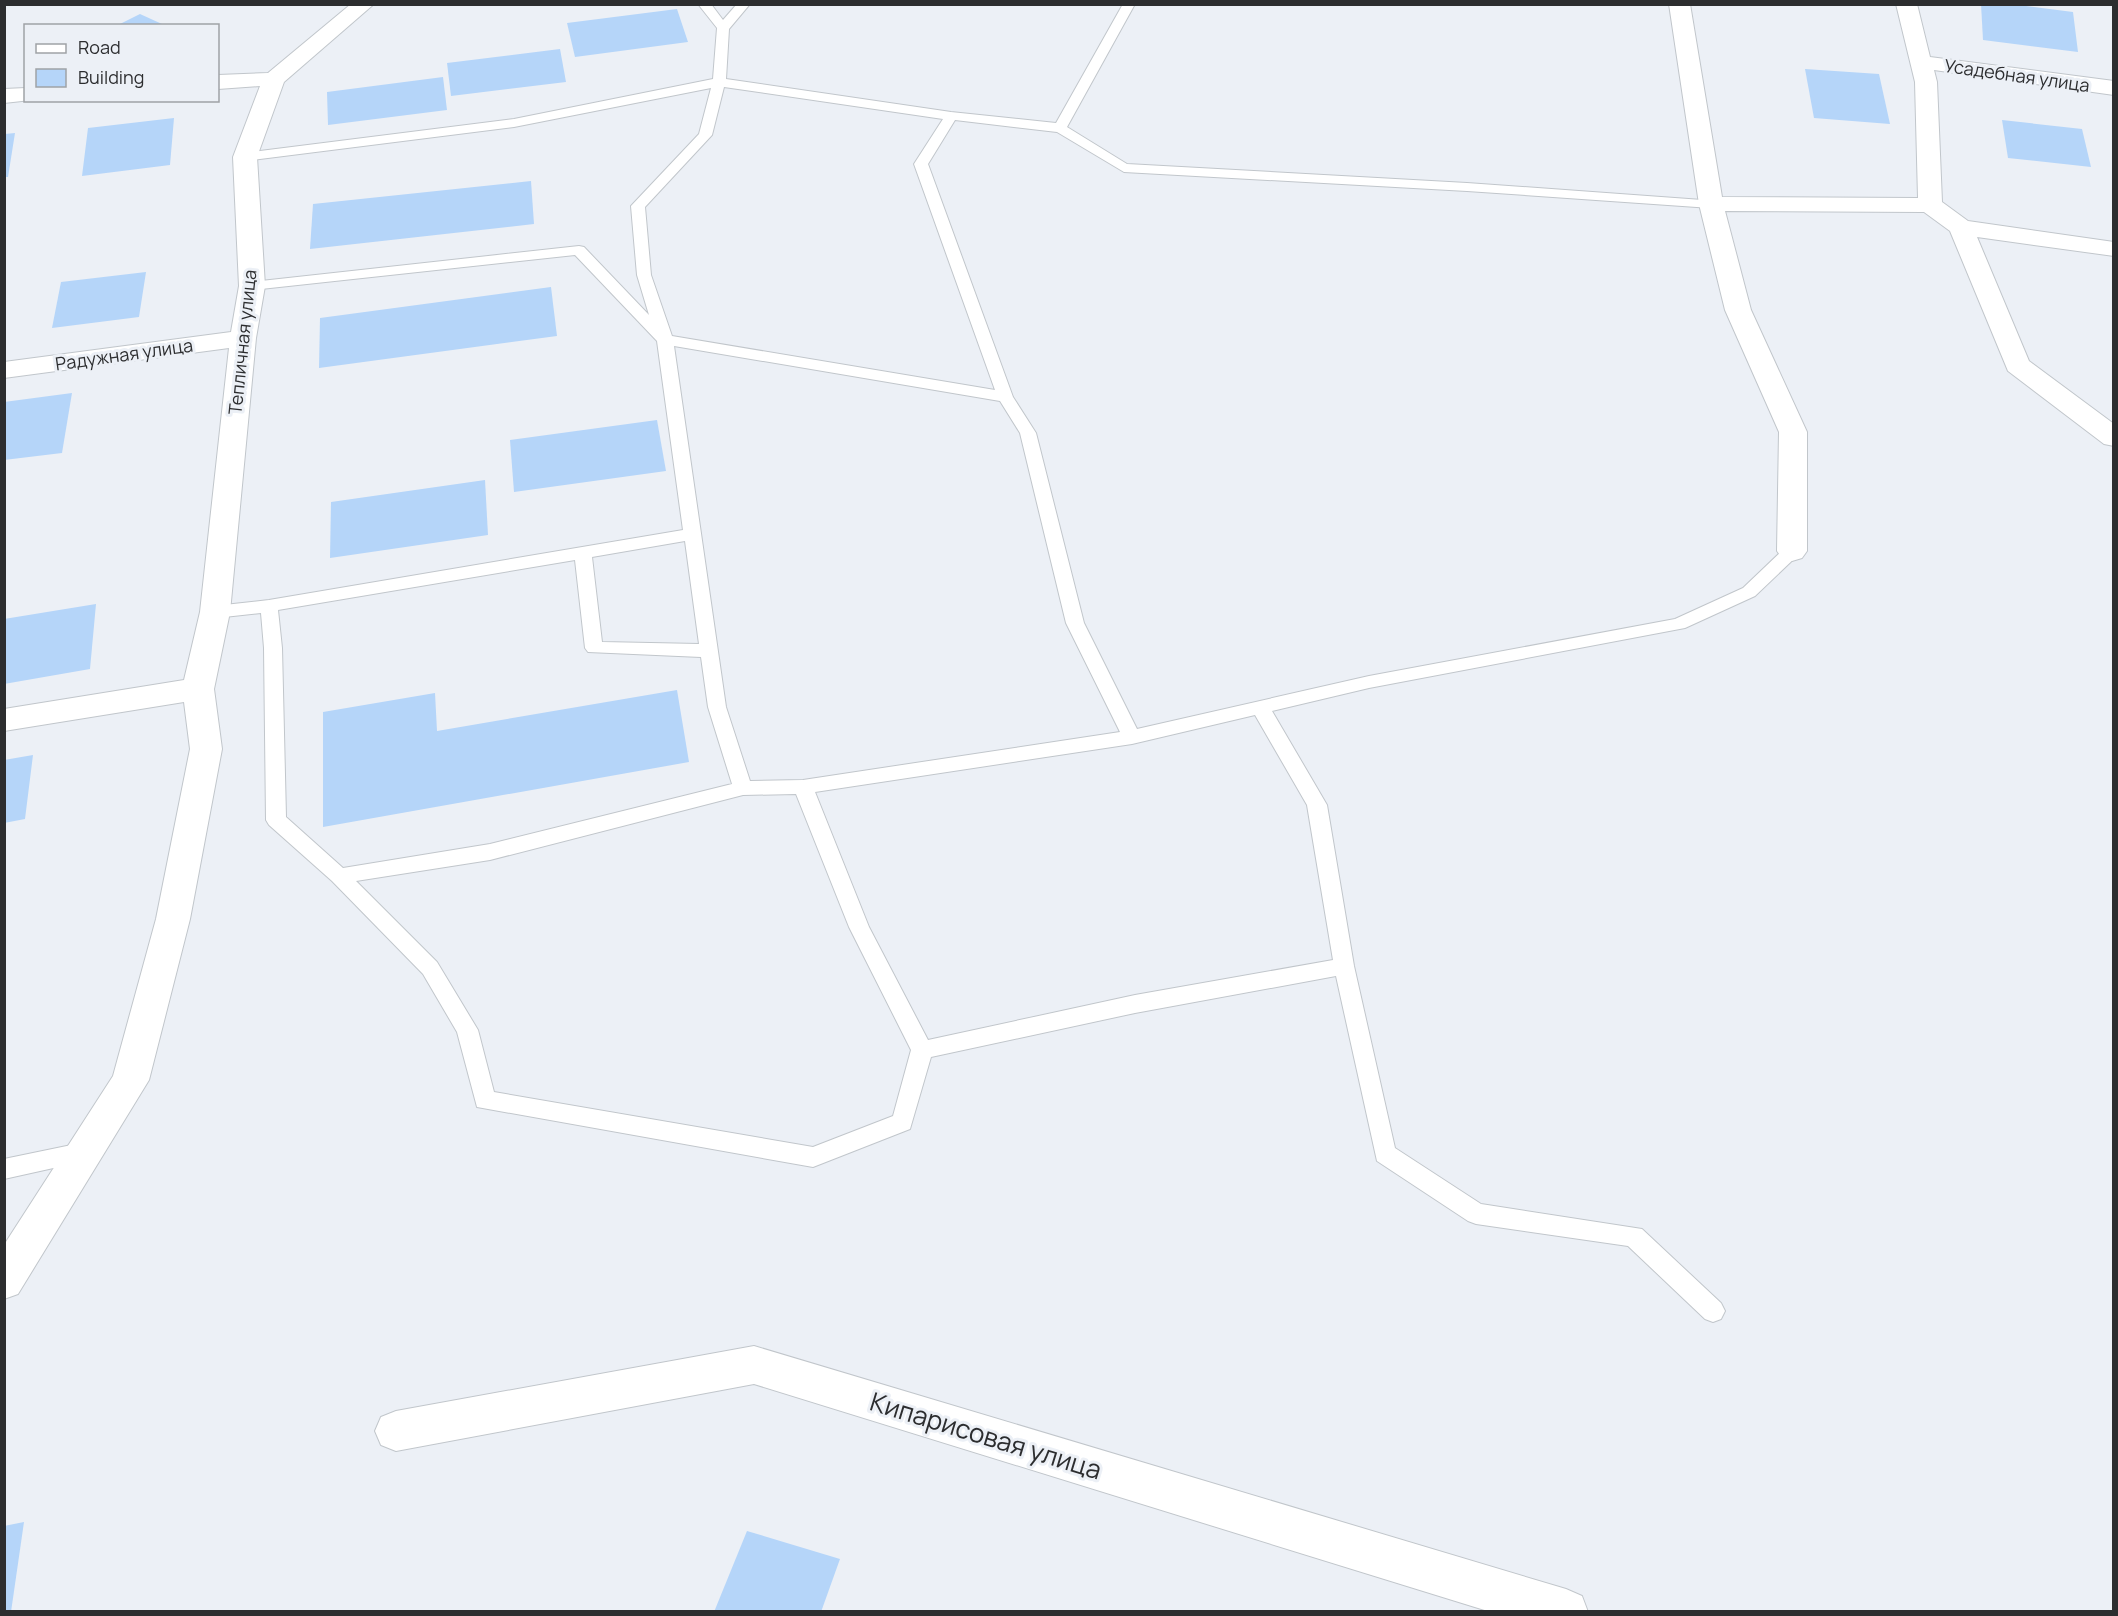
<svg xmlns="http://www.w3.org/2000/svg" width="2118" height="1616" font-family="Manrope,sans-serif">
	<style>
		.building { fill: #b5d5f9 }
		.lines { fill: none; stroke-linecap: round; stroke-linejoin: round }
		.lane-casing { stroke: #c1c6cb; stroke-width: 2 }
		.street-casing { stroke: #c1c6cb; stroke-width: 2 }
		.lane { fill: #fff; fill-rule: evenodd }
		.street { fill: #fff; fill-rule: evenodd }
		.labels { text-anchor: middle; dominant-baseline: central; stroke-width: 6; stroke-linejoin: round; paint-order: stroke }
		.far-street-label { font-size: 18px; fill: #2c2d2f; stroke: #ecf0f6 }
		.near-street-label { font-size: 26px; fill: #2c2d2f; stroke: #ecf0f6 }
	</style>
	<rect width="100%" height="100%" fill="#ecf0f6"/>
	<g class="building">
		<path d="M1981,4H2010L2073,12L2078,52L1983,40Z"/>
		<path d="M677,9L688,42L575,57L567,23Z"/>
		<path d="M140,14L162,24L116,26Z"/>
		<path d="M560,49L566,82L451,96L447,63Z"/>
		<path d="M1805,69L1879,74L1890,124L1814,118Z"/>
		<path d="M443,77L447,110L328,125L327,92Z"/>
		<path d="M174,118L170,165L82,176L88,128Z"/>
		<path d="M2002,120L2082,129L2091,167L2008,158Z"/>
		<path d="M15,133L8,177H5V134Z"/>
		<path d="M531,181L534,224L310,249L313,204Z"/>
		<path d="M146,272L139,317L52,328L61,282Z"/>
		<path d="M551,287L557,336L319,368L320,318Z"/>
		<path d="M72,393L62,453L4,460V402Z"/>
		<path d="M657,420L666,471L514,492L510,440Z"/>
		<path d="M485,480L488,535L330,558L331,502Z"/>
		<path d="M96,604L90,669L4,684V619Z"/>
		<path d="M677,690L689,762L323,827V712L435,693L437,731Z"/>
		<path d="M33,755L25,819L4,823V760Z"/>
		<path d="M24,1522L11,1612H4V1526Z"/>
		<path d="M747,1531L840,1559L821,1612H714Z"/>
	</g>
	<g class="lines">
		<g class="lane-casing">
			<g id="lane">
				<path d="M698,4H711L723,20L737,4H750L729,29L726,79L951,112L1056,123L1123,4H1135L1067,127L1127,164L1467,183L1716,201L1718,204L1711,208L1467,191L1124,172L1057,132L955,120L928,164L1013,397L1036,433L1084,623L1137,729L1369,676L1675,619L1743,588L1786,547H1798L1801,551L1798,555L1755,596L1685,628L1369,688L1272,711L1327,805L1354,966L1395,1148L1481,1204L1642,1229L1721,1303L1725,1311L1721,1319L1713,1322L1705,1319L1628,1246L1476,1224L1468,1221L1377,1161L1336,976L1135,1013L931,1057L910,1129L813,1167L477,1107L457,1032L423,974L332,881L269,825L266,820L264,648L261,613L215,618L209,616L206,612L209,608L215,606L269,600L683,530L657,341L575,255L252,290L245,286L252,282L579,246L584,247L649,315L637,275L631,206L699,134L711,88L514,127L245,161L238,157L245,153L514,119L713,79L717,28ZM724,87L943,119L914,164L995,390L672,336L651,275L645,207L712,135ZM674,346L1000,401L1020,433L1066,623L1120,732L803,780L750,781L726,707ZM685,541L699,644L602,642L592,557ZM575,560L585,648L588,652L701,657L708,707L732,784L490,844L343,868L286,817L282,648L278,610ZM1255,715L1307,805L1333,960L1135,995L928,1040L869,927L815,792L1132,744ZM796,794L849,927L911,1050L893,1116L813,1147L494,1092L478,1030L437,962L356,881L490,860L743,795Z"/>
				<path d="M86,1142L94,1145L97,1152L94,1159L4,1179V1159Z"/>
			</g>
		</g>
		<g class="street-casing">
			<g id="street">
				<path d="M351,4H374L284,82L257,157L265,286L256,338L230,612L214,689L222,749L190,919L149,1080L18,1294L4,1299V1245L113,1076L156,919L190,749L184,702L4,731V709L184,680L200,612L229,348L4,378V362L231,332L239,286L233,157L260,86L218,89V75L268,73Z"/>
				<path d="M1669,4H1690L1722,197L1918,198L1915,82L1896,4H1917L1930,57L2114,81V95L1934,70L1937,82L1942,202L1968,221L2114,242V256L1977,237L2029,361L2114,424V446L2104,444L2008,371L1950,231L1924,212L1725,211L1751,310L1807,432V551L1802,558L1792,561L1782,558L1777,551L1779,432L1725,310L1699,204Z"/>
				<path d="M26,88V100H31L4,103V89Z"/>
				<path d="M754,1346L1566,1589L1582,1596L1588,1612H1491L754,1384L396,1451L381,1445L375,1431L381,1417L396,1411Z"/>
			</g>
		</g>
		<use href="#lane" class="lane"/>
		<use href="#street" class="street"/>
	</g>
	<g class="labels">
		<g class="far-street-label">
			<text transform="translate(2017 75) rotate(8)">Усадебная улица</text>
			<text transform="translate(242 342) rotate(-84)">Тепличная улица</text>
			<text transform="translate(124 354) rotate(-8)">Радужная улица</text>
		</g>
		<g class="near-street-label">
			<text transform="translate(986 1435) rotate(17)">Кипарисовая улица</text>
		</g>
	</g>
	<rect width="2118" height="1616" fill="none" stroke="#2c2d2f" stroke-width="12"/>
	<rect x="24" y="24" width="195" height="78" fill="#ecf0f6" stroke="#9fa2a6" stroke-width="1.5"/>
	<rect x="36" y="44" width="30" height="9" fill="#ffffff" stroke="#9fa2a6" stroke-width="1.5"/>
	<text x="78" y="54" font-size="18" fill="#2c2d2f">Road</text>
	<rect x="36" y="69" width="30" height="18" fill="#b5d5f9" stroke="#9fa2a6" stroke-width="1.5"/>
	<text x="78" y="84" font-size="18" fill="#2c2d2f">Building</text>
</svg>
